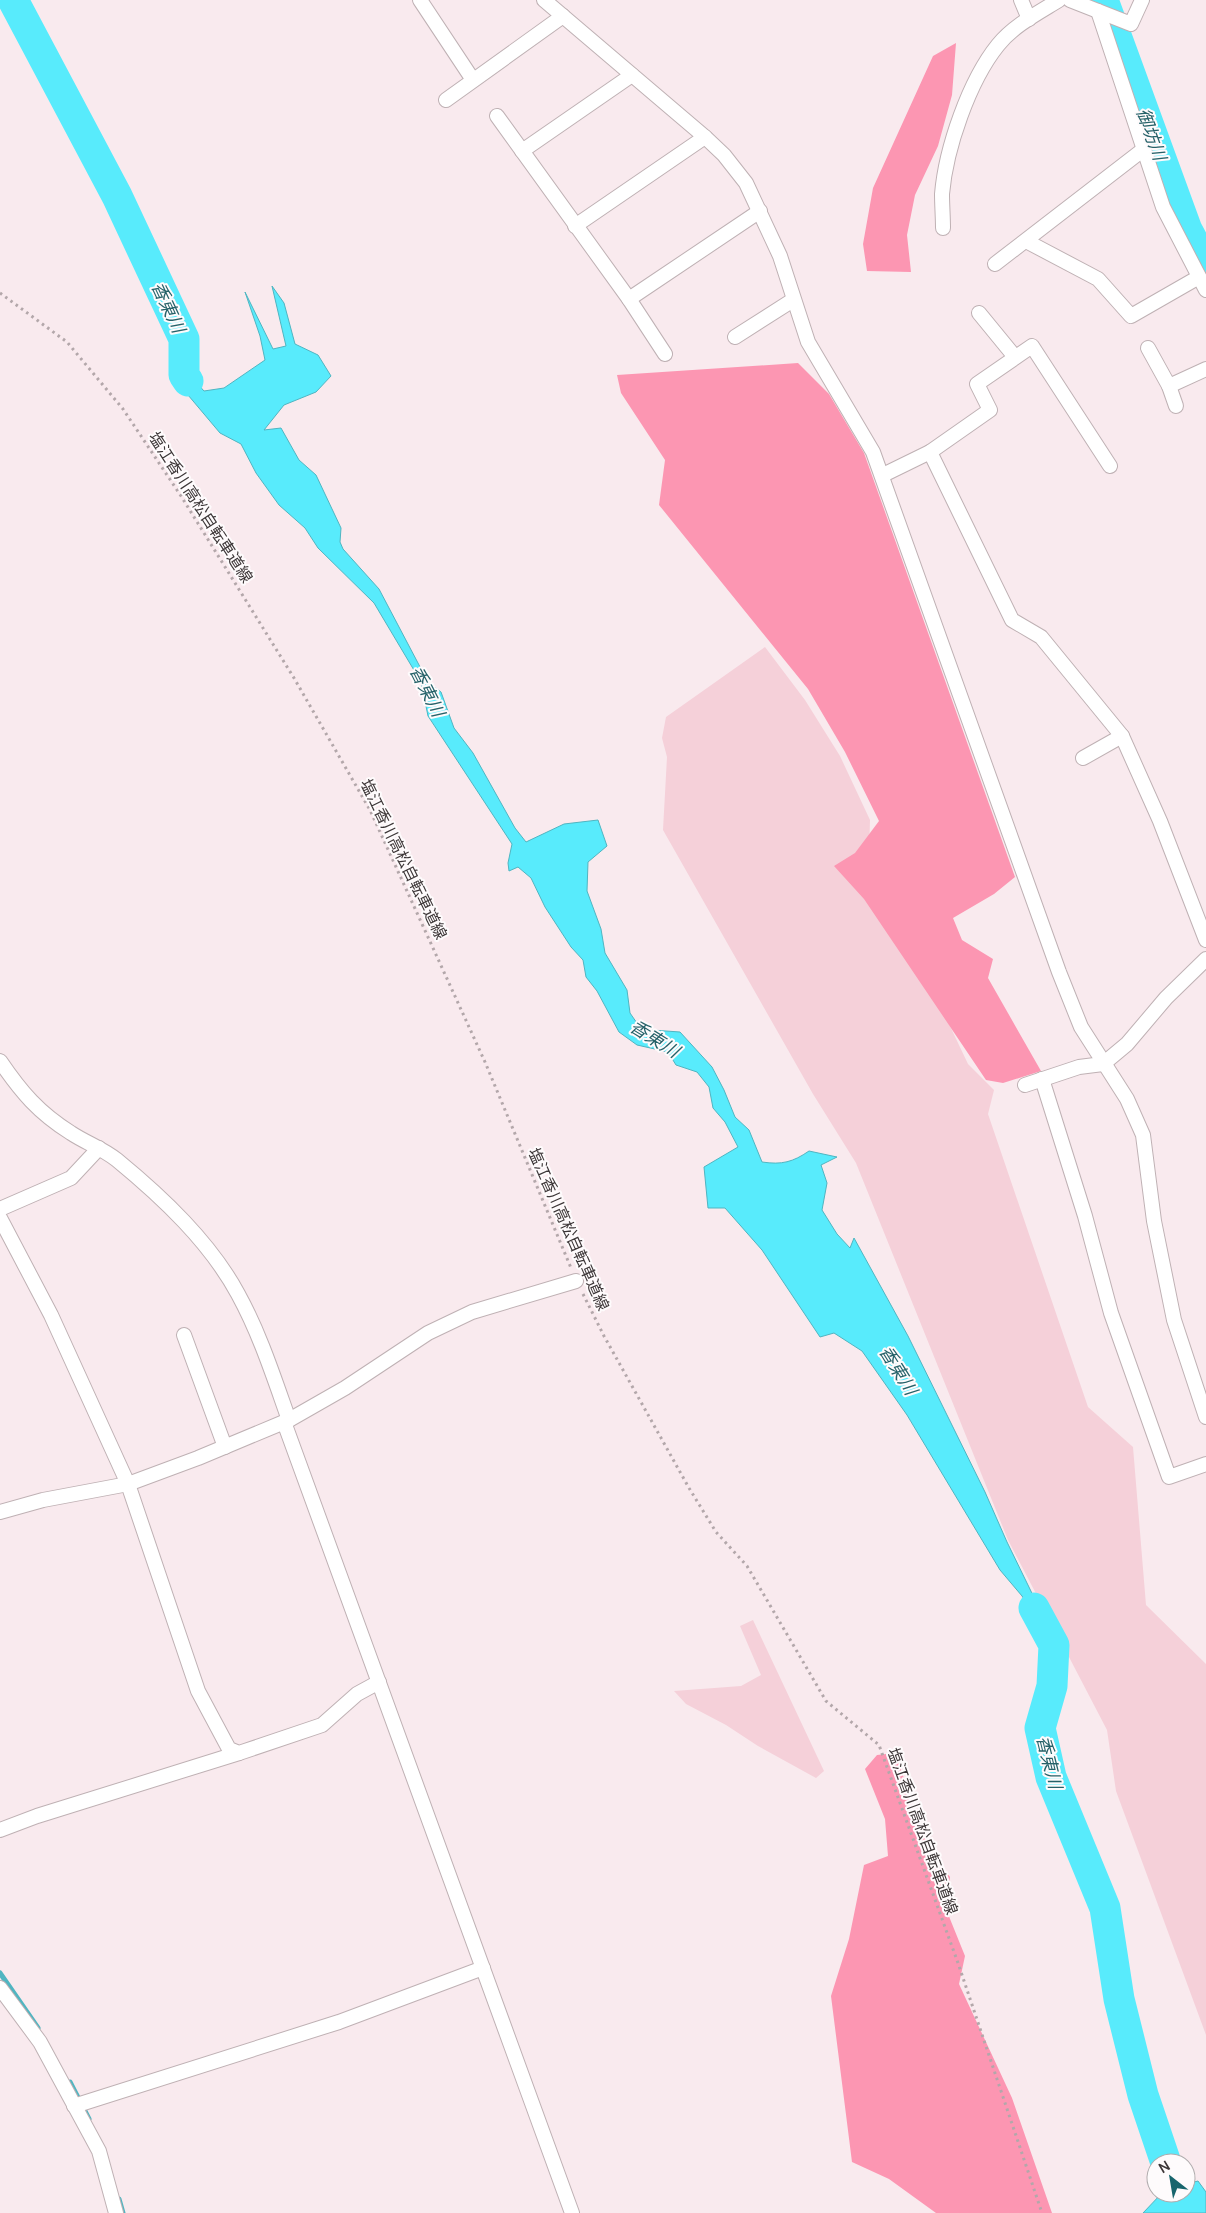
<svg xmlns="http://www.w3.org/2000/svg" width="1206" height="2213" font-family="Manrope,'Noto Sans JP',sans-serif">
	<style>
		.green { fill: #f5d0d9 }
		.forest { fill: #fc96b2 }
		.water { fill: #58ebfc; stroke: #50b5c1 }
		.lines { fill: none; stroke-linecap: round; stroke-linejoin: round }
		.stream { stroke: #50b5c1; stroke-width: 5 }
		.river { stroke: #58ebfc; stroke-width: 31 }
		.minor-casing { stroke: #bfb1b4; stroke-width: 16 }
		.path { stroke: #b3a7aa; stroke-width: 3; stroke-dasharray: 2.5 4; stroke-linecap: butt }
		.minor { stroke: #fff; stroke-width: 14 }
		.labels { text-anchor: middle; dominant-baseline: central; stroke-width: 4; stroke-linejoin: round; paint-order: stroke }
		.street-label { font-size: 16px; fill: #3c3637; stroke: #fefbfc }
		.water-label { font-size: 18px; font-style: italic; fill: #266269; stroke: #fefbfc }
	</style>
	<rect width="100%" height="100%" fill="#f9eaee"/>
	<g class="green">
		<path d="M765,647L805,700L840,756L870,820L868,888L930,984L968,1064L994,1090L988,1114L1088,1407L1133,1447L1146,1605L1206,1664V2035L1116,1791L1107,1730L1008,1540L856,1163L813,1094L663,830L667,757L662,738L666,717Z"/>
		<path d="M753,1620L824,1771L816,1778L758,1746L726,1725L686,1704L674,1691L741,1686L761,1675L740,1626Z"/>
	</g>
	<g class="forest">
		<path d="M956,43L952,95L938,146L915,195L907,235L911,272L867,271L863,244L873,188L933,56Z"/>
		<path d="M798,363L829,394L864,453L1015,877L994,894L953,918L962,940L993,959L988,978L1041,1071L1003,1083L986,1080L864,899L834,866L855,853L879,821L845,752L808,689L659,505L665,460L621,393L617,375Z"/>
		<path d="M895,1753L929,1849L950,1877L946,1909L965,1956L959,1984L1012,2098L1052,2213H936L889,2179L852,2162L831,1996L849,1939L864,1865L888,1856L885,1819L865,1769L877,1755Z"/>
	</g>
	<g class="water">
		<path d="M272,286L284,303L295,344L318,355L331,376L316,392L284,405L264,430L281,428L299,460L316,475L341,528L340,542L343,549L379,589L428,682L441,692L454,728L473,753L515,828L526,842L564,824L598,820L607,846L588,862L587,891L601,929L605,953L627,990L630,1013L639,1026L652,1030L680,1032L712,1067L724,1090L735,1117L749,1130L762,1162C782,1165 793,1162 809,1151L837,1157L821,1165L827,1183L822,1210L837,1234L850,1248L854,1238L908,1336L985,1492L1007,1542L1045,1620L1054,1645L1022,1596L1000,1570L907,1415L862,1351L834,1333L820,1337L762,1250L725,1208H708L704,1167L738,1147L725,1122L713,1108L709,1087L697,1072L676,1065L668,1052L637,1045L619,1032L597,991L586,977L583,960L571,947L545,907L531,878L518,867L509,871L508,863L512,844L428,716L421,682L374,603L318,548L305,528L279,505L256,473L241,444L220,433L188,395C186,389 183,386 180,381C173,368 177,351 184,339L190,352L188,373L204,391L224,388L265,360L260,336L245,292L273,349L286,346Z"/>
		<path d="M1198,2181L1206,2192V2213H1143L1161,2194L1186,2193V2184Z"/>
	</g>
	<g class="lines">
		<g class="stream">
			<path d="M0,1973L38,2028"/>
			<path d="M70,2082L89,2119"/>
			<path d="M119,2199L123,2213"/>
		</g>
		<g class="river">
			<path d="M13,0L117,196L184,339V375L188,381"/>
			<path d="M1103,0L1187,230L1206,265"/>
			<path d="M1034,1608L1054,1645L1052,1686L1040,1728L1051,1777L1105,1908L1119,1999L1143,2095L1166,2163"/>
		</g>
		<g class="minor-casing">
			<g id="minor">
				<path d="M420,0L473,80"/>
				<path d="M544,0L705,137L724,155L746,183L780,256L808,342L873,452L1059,972L1081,1027L1127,1099L1143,1135L1154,1221L1174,1320L1206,1417"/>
				<path d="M1021,0L1029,19"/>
				<path d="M1070,0L1131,24L1142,0"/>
				<path d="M1098,11L1163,207L1206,290"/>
				<path d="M446,100L563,16"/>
				<path d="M497,116L629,299L665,354"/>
				<path d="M522,151L632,75"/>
				<path d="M575,226L705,137"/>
				<path d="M943,228C943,217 942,205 942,194C946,148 969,81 998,45C1013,26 1038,13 1059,0"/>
				<path d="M1026,241L1098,279L1131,316L1199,277"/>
				<path d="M995,264L1144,149"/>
				<path d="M629,299L760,211"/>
				<path d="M979,313L1015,357"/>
				<path d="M735,337L793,300"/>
				<path d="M1148,348L1169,386L1176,406"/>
				<path d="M1169,386L1206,369"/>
				<path d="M930,452L1012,620L1041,637L1122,736L1160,821L1206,940"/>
				<path d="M883,475L930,452L990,410L977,384L1032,346L1110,466"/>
				<path d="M1083,758L1122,736"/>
				<path d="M0,1061C21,1092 39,1113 71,1133C86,1143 102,1148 117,1160C162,1197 210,1242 238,1294C260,1334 274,1378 289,1420"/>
				<path d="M1042,1079L1085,1216L1111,1313L1169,1477L1206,1464"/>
				<path d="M1025,1085L1079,1067L1103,1064L1127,1044L1166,998L1206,959"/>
				<path d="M0,1209L71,1178L99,1148"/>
				<path d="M0,1218L51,1315L128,1484L198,1691L229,1749L239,1753L322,1725L357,1694L379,1682"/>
				<path d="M184,1335L225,1447"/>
				<path d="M284,1422L572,2213"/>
				<path d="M0,1512L43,1500L128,1484L198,1458L289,1420L345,1388L428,1333L472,1312L576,1281"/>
				<path d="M0,1830L37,1816L239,1753"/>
				<path d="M0,1988L40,2042L99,2151L116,2213"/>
				<path d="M74,2106L339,2022L483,1968"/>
			</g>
		</g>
		<g class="path">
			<path d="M0,293L67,342L123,409L181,496L294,678L370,810L485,1062L571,1268"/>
			<path d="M583,1294L604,1336L689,1488L716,1532L747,1566L826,1701L879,1745L958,1963L1042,2213"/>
		</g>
		<use href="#minor" class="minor"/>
	</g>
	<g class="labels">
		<g class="street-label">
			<text transform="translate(201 507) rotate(57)">塩江香川高松自転車道線</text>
			<text transform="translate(404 859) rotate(64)">塩江香川高松自転車道線</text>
			<text transform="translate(569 1229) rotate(66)">塩江香川高松自転車道線</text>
			<text transform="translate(923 1831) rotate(70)">塩江香川高松自転車道線</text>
		</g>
		<g class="water-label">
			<text transform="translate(1152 134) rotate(70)">御坊川</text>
			<text transform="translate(169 307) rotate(65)">香東川</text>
			<text transform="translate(428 691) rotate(63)">香東川</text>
			<text transform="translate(655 1038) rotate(32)">香東川</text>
			<text transform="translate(899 1370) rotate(58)">香東川</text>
			<text transform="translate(1050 1762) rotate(76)">香東川</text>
		</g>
	</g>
	<g transform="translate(1171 2178) rotate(329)"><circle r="24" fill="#fefbfc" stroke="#b0acad"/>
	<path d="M0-4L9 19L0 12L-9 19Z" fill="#18656d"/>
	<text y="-8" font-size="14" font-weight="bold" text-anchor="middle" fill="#3c3637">N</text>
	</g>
</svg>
